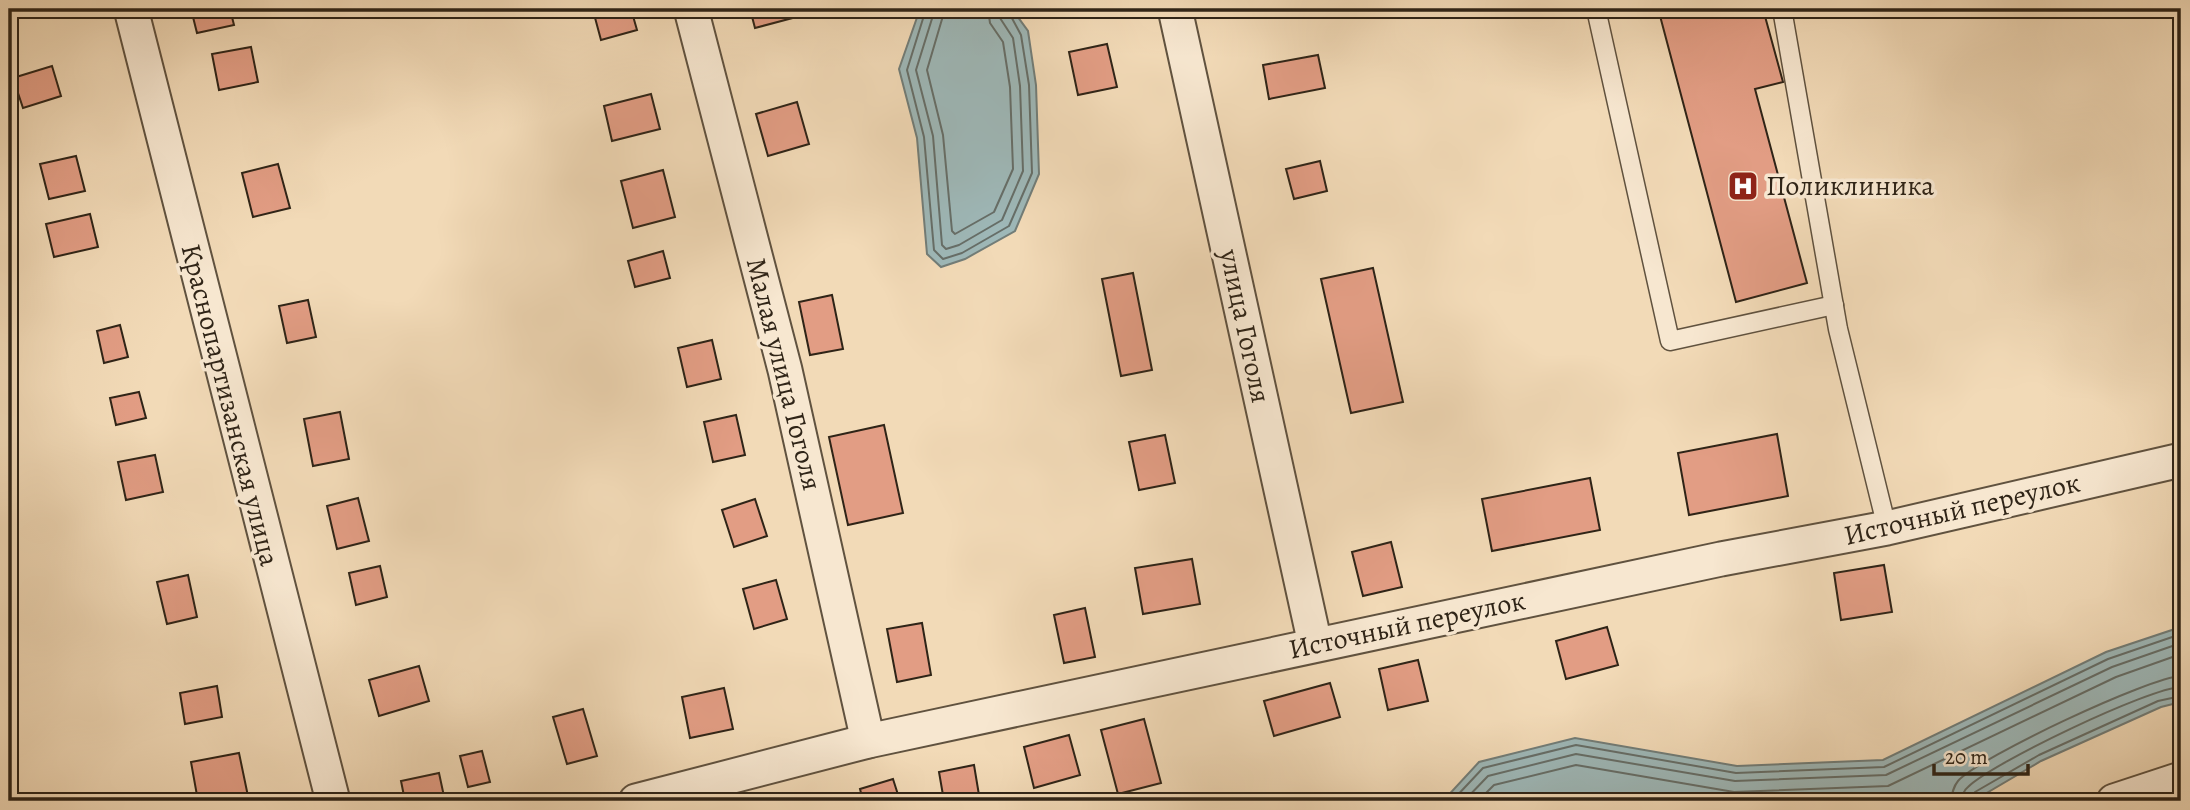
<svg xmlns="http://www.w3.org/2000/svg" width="2190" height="810" font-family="Alegreya,serif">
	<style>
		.water { fill: #9eb8b8; stroke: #727d78; stroke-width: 2 }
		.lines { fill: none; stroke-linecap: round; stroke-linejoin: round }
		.shore { stroke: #666e68; stroke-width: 2 }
		.building { fill: #e29d84; stroke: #2f2417; stroke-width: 2 }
		.service-casing { stroke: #60523f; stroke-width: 21 }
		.minor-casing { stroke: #60523f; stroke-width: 37 }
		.service { stroke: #f7e7d0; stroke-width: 18 }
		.minor { stroke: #f7e7d0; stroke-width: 33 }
		.labels { text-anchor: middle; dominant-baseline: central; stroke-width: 7; stroke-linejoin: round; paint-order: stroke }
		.poi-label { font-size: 28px; fill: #2f2417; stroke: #f7e7d0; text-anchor: start }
		.street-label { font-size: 28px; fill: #2f2417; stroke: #f7e7d0 }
	</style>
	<rect width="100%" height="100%" fill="#f2dab7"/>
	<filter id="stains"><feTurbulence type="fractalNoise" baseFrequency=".00286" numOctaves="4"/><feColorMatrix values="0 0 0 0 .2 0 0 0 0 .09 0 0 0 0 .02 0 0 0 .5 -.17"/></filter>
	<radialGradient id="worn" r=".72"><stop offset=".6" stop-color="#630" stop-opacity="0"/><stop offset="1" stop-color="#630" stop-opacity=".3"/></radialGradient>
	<g class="water">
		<path d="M920,9H1012L1028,31L1036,85L1039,174L1015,231L965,259L941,267L927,254L917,138L899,69Z"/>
		<path d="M2181,627V702L2161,707L2041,761L1973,801H1443L1479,762L1575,738L1737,766L1883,760L2106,652Z"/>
	</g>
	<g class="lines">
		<g class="shore">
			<path d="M926,9L907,70L924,137L934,250L943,259L962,253L1009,226L1032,173L1029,85L1021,35L1007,9"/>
			<path d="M935,9L916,70L933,136L942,245L946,249L959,245L1002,220L1023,171L1020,86L1013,38L1000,18L998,9"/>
			<path d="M945,9L927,70L943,135L952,231L955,234L994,212L1013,169L1010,87L1003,42L990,23L988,9"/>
			<path d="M1452,801L1483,768L1576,745L1736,773L1884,767L2108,659L2181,634"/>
			<path d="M1464,801L1488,776L1576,754L1735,781L1886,775L2112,667L2181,643"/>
			<path d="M1478,801L1494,785L1576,765L1734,792L1888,786L2116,677L2181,654"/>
			<path d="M1951,801C1952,794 1953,787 1958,781C1979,757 2150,677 2181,676"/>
			<path d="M1962,801C1962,795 1963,791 1968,787C1992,763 2149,688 2181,687"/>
			<path d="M1971,801L1975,792L2039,755L2158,701L2181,696"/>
		</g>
	</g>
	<g class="building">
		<path d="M191,9H230L234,25L197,33Z"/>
		<path d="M613,9H631L637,30L601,40L594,14Z"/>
		<path d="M750,9H803L804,15L755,28Z"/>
		<path d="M1672,9H1763L1783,82L1755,89L1807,283L1736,302L1659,12Z"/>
		<path d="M1107,44L1117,87L1078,95L1069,52Z"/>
		<path d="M251,47L258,82L219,90L212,54Z"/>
		<path d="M1318,55L1325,88L1269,99L1263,65Z"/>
		<path d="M52,66L61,96L23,108L13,78Z"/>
		<path d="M651,94L660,129L612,141L604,106Z"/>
		<path d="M797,102L809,144L768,156L756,114Z"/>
		<path d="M76,156L85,191L49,199L40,164Z"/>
		<path d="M1320,161L1327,191L1294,199L1286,169Z"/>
		<path d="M278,164L290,208L253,217L242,173Z"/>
		<path d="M663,170L675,217L633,228L621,181Z"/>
		<path d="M90,214L98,247L54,257L46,224Z"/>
		<path d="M663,251L670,278L635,287L628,261Z"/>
		<path d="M1373,268L1403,402L1351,413L1321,279Z"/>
		<path d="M1133,273L1152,370L1121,376L1102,279Z"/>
		<path d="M832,295L843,349L810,355L799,302Z"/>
		<path d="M308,300L316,337L287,343L279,306Z"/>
		<path d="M120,325L128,357L104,363L97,331Z"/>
		<path d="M712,340L721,379L687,387L678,348Z"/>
		<path d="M139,392L146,418L116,425L110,398Z"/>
		<path d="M340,412L349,459L313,466L304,419Z"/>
		<path d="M736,415L745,455L713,462L704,422Z"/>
		<path d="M884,425L903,513L848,525L829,437Z"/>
		<path d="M1777,434L1788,496L1689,515L1678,453Z"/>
		<path d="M1165,435L1175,483L1139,490L1129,442Z"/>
		<path d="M155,455L163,492L126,500L118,462Z"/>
		<path d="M1590,478L1600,530L1492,551L1482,499Z"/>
		<path d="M358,498L369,541L337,549L327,506Z"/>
		<path d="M755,499L767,536L734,547L722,510Z"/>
		<path d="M1391,542L1402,587L1363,596L1352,552Z"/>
		<path d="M1192,559L1200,604L1143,614L1135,568Z"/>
		<path d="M1884,565L1892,612L1841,620L1834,573Z"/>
		<path d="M380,566L387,597L356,605L349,573Z"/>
		<path d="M188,575L197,617L167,624L157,582Z"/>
		<path d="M776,580L787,619L754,629L743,589Z"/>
		<path d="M1085,608L1095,657L1064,663L1054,615Z"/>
		<path d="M922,623L931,675L897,682L887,629Z"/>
		<path d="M1607,627L1618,665L1566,679L1556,641Z"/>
		<path d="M1418,660L1428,701L1388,710L1379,669Z"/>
		<path d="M419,666L429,701L379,716L369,680Z"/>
		<path d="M1330,683L1340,717L1274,736L1264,701Z"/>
		<path d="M217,686L222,717L185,724L180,693Z"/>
		<path d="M724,688L733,729L690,738L682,697Z"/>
		<path d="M583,709L597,756L567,764L553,717Z"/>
		<path d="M1144,719L1161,783L1118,794L1101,730Z"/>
		<path d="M1069,735L1080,775L1034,788L1024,747Z"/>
		<path d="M482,751L490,782L468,787L460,756Z"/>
		<path d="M239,753L249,801H198L191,762Z"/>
		<path d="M974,765L980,801H944L939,772Z"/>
		<path d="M439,773L445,801H405L401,781Z"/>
		<path d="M893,779L900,801H863L860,789Z"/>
	</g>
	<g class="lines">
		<g class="service-casing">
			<g id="service">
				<path d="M1596,9L1670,341L1834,305"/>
				<path d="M1782,9L1838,329L1887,528"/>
			</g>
		</g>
		<g class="minor-casing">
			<g id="minor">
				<path d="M131,9L333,801"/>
				<path d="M691,9L785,370L868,741"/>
				<path d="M1175,9L1315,644"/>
				<path d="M636,801L868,741L1721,559L1887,528L2181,460"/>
				<path d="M2114,801L2181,779"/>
			</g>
		</g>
		<use href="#service" class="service"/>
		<use href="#minor" class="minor"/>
	</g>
	<defs>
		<g id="hospital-square" transform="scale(1.575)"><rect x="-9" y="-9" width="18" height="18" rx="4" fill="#8f2418" stroke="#f7e7d0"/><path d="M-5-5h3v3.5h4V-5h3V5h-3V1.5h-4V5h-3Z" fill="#fff"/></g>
	</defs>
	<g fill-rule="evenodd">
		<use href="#hospital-square" x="1743" y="186"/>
	</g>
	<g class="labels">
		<g class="poi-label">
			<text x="1766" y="186">Поликлиника</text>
		</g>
		<g class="street-label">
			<text transform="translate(1245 326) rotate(78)">улица Гоголя</text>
			<text transform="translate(784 374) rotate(76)">Малая улица Гоголя</text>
			<text transform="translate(230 405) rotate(76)">Краснопартизанская улица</text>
			<text transform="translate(1962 509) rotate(-13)">Источный переулок</text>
			<text transform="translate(1407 625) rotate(-12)">Источный переулок</text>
		</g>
	</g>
	<rect width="2190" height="810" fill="none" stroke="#f2dab7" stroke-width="35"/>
	<rect x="10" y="10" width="2169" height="789" fill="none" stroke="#2f2417" stroke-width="3.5"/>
	<rect x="18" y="18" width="2155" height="775" fill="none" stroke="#2f2417" stroke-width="2"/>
	<path d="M1934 764v10h94v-10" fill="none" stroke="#2f2417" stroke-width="3.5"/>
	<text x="1945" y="764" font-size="21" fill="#2f2417" stroke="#f7e7d0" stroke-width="5" paint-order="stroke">20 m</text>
	<rect width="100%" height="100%" filter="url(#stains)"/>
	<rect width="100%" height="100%" fill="url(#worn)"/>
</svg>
